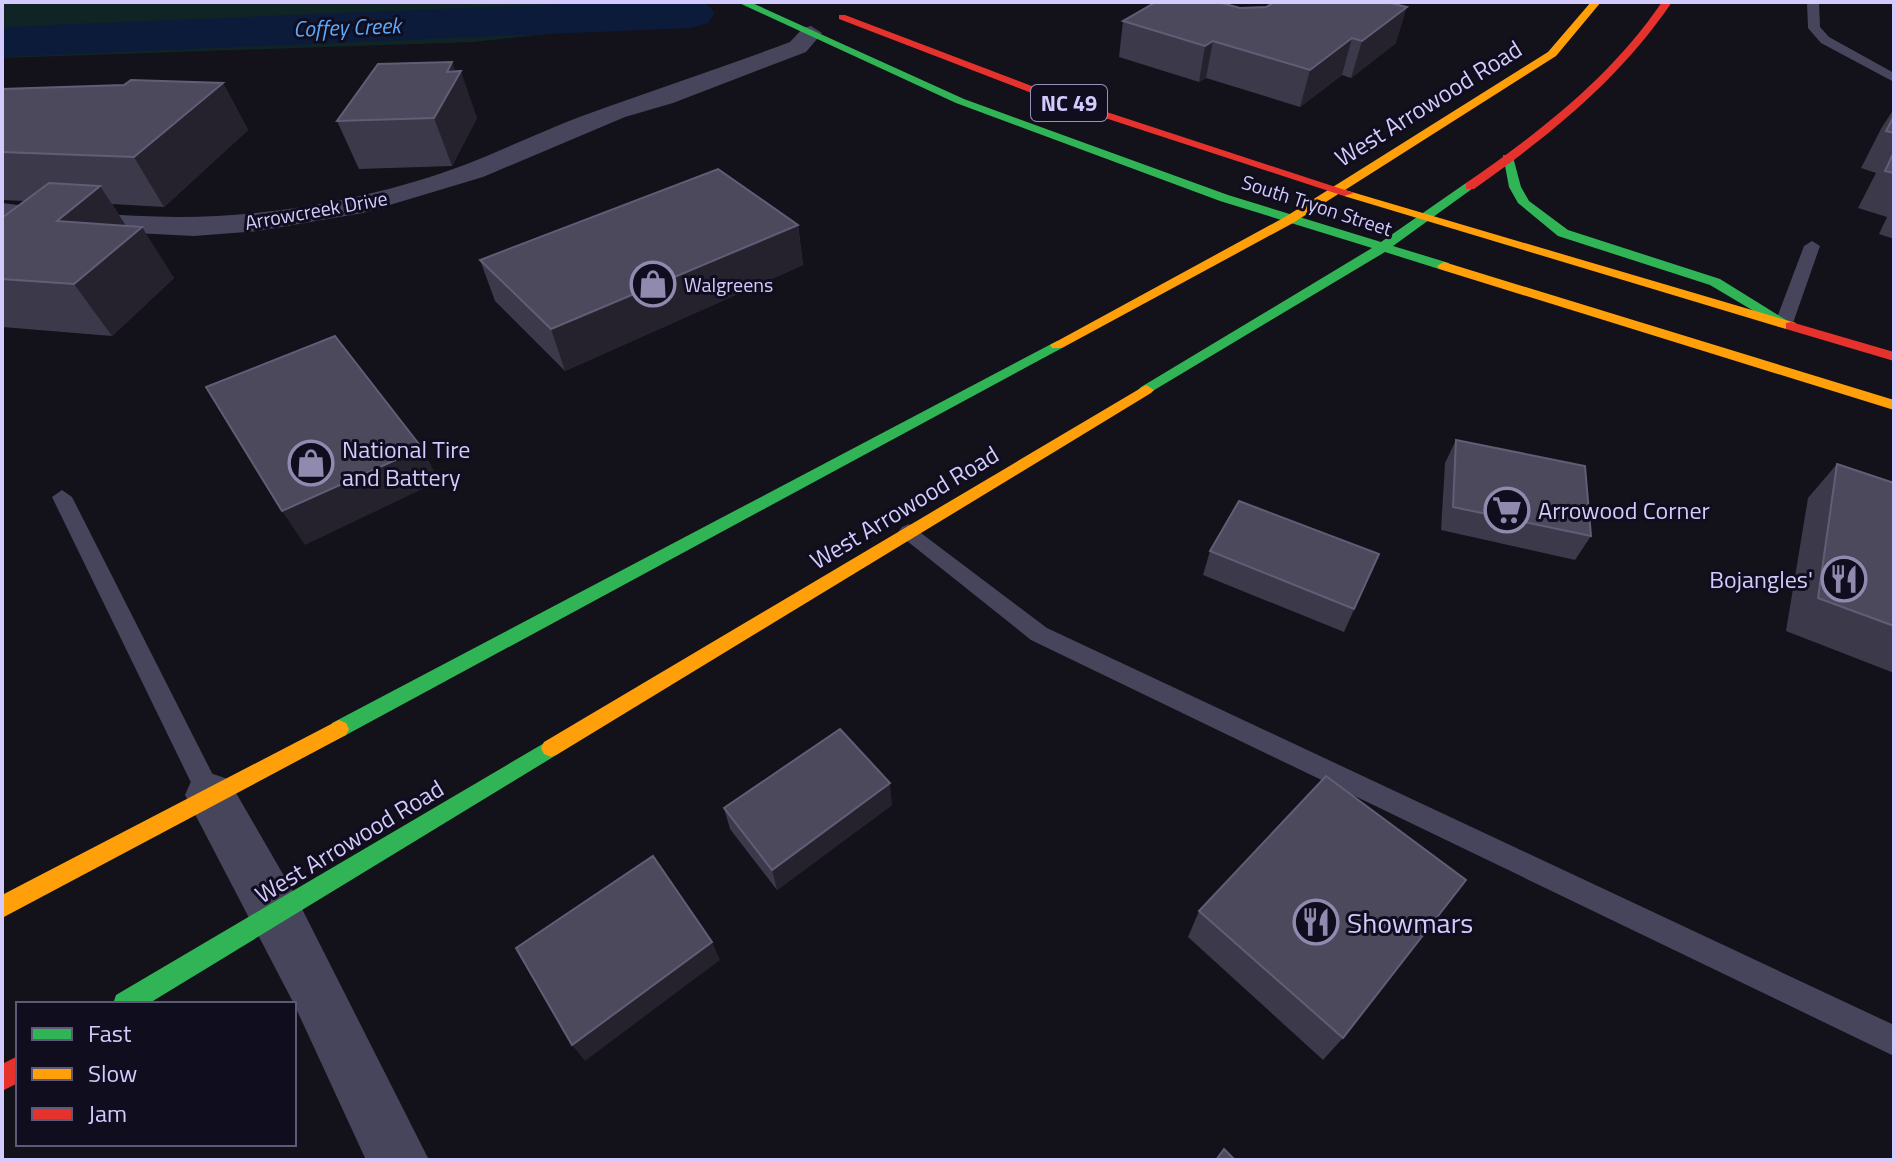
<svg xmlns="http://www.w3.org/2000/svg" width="1896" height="1162" font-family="'Titillium Web',sans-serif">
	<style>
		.green { fill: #102426 }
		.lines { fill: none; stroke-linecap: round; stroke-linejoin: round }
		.river { fill: #0d1b3a; fill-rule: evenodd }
		.lane { fill: #47455b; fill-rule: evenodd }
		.street { fill: #47455b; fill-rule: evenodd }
		.fast { fill: #30b455; fill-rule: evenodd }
		.slow { fill: #ff9f0a; fill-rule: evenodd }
		.jam { fill: #e5322d; fill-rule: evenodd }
		.wall { fill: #3c394a }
		.shaded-wall { fill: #25222e }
		.building { fill: #4d495d; stroke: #625d76; stroke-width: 2 }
		.labels { text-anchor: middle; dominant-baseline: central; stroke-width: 6; stroke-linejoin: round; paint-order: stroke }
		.far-street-label { font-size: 20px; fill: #d3cbfd; stroke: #100d1e }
		.far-poi-label { font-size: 20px; fill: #d3cbfd; stroke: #100d1e; text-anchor: start }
		.far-water-label { font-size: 22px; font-style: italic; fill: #5daafa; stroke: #100d1e }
		.shield { fill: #100d1e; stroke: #9892ba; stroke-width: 2 }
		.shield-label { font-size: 22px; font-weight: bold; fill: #d3cbfd }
		.street-label { font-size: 24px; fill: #d3cbfd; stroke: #100d1e }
		.poi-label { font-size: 24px; fill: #d3cbfd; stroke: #100d1e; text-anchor: start }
		.near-poi-label { font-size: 28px; fill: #d3cbfd; stroke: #100d1e; text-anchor: start }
	</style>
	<rect width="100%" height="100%" fill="#13111a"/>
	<path class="green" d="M2,2H638L667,21L473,42L2,58Z"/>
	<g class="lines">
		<path class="river" d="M606,2H705L715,13L708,23L691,28L2,57V27Z"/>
		<g class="lane">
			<path d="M1807,2H1819L1820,27L1829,37L1894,73V82L1821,43L1808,28Z"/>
			<path d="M1812,241L1820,246L1793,323L1784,328L1778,327L1775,323L1804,246Z"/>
			<path d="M62,490L72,497L219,787L223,795L219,803L210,807L201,803L52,497Z"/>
			<path d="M909,524L1047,628L1894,1025V1056L1031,640L902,537L898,532L902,527Z"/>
		</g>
		<g class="street">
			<path d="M811,26L822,33L806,52L673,103L625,117L483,177L363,213L258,231L194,236L75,230L2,221V203C86,214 171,222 255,213C326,206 401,189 467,164C514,145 560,123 607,107C668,85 729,65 790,42L803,28Z"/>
			<path d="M210,773L228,779L295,895L429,1160H366L294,1004L185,795L192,779Z"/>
		</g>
		<g class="fast">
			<path d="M737,2H750L964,99L1228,195L1381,242L1466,183L1476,186L1393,246L1449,263V269H1439L1385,252L1146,395L1138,390L1141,387L1372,248L1220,201L956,103Z"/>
			<path d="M1503,155L1513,157L1521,187L1529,201L1568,230L1720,279L1791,323L1789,326H1779L1710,285L1558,236L1518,203L1509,187Z"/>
			<path d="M1057,341L1062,342V348L346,735L339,738L332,735L329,729L332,723Z"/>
			<path d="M551,739L558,742L561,748L558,754L148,1004H113L116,995Z"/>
		</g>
		<g class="slow">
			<path d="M1591,2H1601L1556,56L1345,190L1796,323V329H1786L1344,196L1343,191L1293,223L1062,348H1052L1050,345L1285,217L1548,52Z"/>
			<path d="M1444,262L1894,400V410L1439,269L1437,266Z"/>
			<path d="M1146,385L1154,390L1151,393L558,754L551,757L544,754L541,748L544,742Z"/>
			<path d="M339,720L346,723L349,729L346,735L2,918V895Z"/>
		</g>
		<g class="jam">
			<path d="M1662,2H1672C1619,80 1550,135 1474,189H1466V183C1541,131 1610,78 1662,2Z"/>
			<path d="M839,15H845L1058,96L1354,193L1344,196L1050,100L839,19Z"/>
			<path d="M1791,322L1894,352V361L1786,329V323Z"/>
			<path d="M18,1056V1083L2,1091V1064Z"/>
		</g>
	</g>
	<g class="wall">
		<path d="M1240,8L1396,43L1351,78L1342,75L1300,107L1206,78L1199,82L1119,57L1123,21Z"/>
		<path d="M456,72L477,118L452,166L359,169L337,121Z"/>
		<path d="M223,83L248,130L164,207L112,204L126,226L174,278L112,336L2,327V218L25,201L2,200V89Z"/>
		<path d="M1894,109V239L1879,234L1887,217L1858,208L1876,173L1861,168L1882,127Z"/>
		<path d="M798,225L803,265L565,371L495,301L480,260Z"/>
		<path d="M1456,440L1591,536L1575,560L1441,530L1445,463Z"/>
		<path d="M1837,464L1894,483V673L1786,631L1808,498Z"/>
		<path d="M1210,551L1379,554L1344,632L1203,575Z"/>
		<path d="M892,805L777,890L730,829L724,808Z"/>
		<path d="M1199,911L1343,1038L1323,1060L1188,937Z"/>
	</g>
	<g class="shaded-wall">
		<path d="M1407,7L1396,43L1351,78L1362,41Z"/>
		<path d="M1352,38L1342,75L1300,107L1310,70Z"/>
		<path d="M1213,41L1206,78L1199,82L1205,46Z"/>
		<path d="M452,62L458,77L461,71L477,118L452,166L434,118L447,72Z"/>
		<path d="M223,83L248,130L164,207L134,157Z"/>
		<path d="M100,186L132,235L142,227L174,278L112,336L74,284L57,221Z"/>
		<path d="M798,225L803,265L565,371L551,329Z"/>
		<path d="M422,448L439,481L305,545L282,511Z"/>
		<path d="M890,783L892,805L777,890L772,870Z"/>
		<path d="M712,942L720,960L585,1061L572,1045Z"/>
	</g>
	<g class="building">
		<path d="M1156,2H1218L1240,8L1266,7L1275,2H1386L1407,7L1362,41L1352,38L1310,70L1213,41L1205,46L1123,21Z"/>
		<path d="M452,62L447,72L461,71L434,118L337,121L378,64Z"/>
		<path d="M131,80L223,83L134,157L2,152V89L124,85Z"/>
		<path d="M1894,116V133L1886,131Z"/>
		<path d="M1894,152V173L1885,171Z"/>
		<path d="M718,169L798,225L551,329L480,260Z"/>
		<path d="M49,183L100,186L57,221L142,227L74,284L2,279V218Z"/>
		<path d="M335,336L422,448L282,511L206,387Z"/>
		<path d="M1456,440L1585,466L1591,536L1453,507Z"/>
		<path d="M1837,464L1894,483V626L1818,598Z"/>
		<path d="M1239,501L1379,554L1354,609L1210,551Z"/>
		<path d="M840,729L890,783L772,870L724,808Z"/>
		<path d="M1326,776L1466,880L1343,1038L1199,911Z"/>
		<path d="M653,856L712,942L572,1045L516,948Z"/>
		<path d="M1224,1149L1235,1160H1216Z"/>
	</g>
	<defs>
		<g id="shop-ring" transform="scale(2.3)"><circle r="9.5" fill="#100d1e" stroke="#908aae" stroke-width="1.5"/><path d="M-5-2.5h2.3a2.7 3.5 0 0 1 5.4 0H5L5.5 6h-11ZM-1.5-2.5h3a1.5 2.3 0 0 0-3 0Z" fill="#908aae"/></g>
		<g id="supermarket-ring" transform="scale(2.3)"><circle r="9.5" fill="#100d1e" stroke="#908aae" stroke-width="1.5"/><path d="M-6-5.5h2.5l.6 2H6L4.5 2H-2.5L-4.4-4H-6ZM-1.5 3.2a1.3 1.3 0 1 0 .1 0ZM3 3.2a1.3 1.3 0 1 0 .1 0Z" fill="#908aae"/></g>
		<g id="restaurant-ring" transform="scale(2.3)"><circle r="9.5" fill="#100d1e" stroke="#908aae" stroke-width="1.5"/><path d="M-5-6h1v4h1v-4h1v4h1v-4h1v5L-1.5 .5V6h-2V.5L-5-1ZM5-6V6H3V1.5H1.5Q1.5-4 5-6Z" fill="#908aae"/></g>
	</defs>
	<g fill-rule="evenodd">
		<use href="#shop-ring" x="653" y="284"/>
		<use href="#shop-ring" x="311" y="463"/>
		<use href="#supermarket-ring" x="1507" y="510"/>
		<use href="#restaurant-ring" x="1844" y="579"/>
		<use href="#restaurant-ring" x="1316" y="922"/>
	</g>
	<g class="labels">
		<g class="far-street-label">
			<text transform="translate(1317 205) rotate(18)">South Tryon Street</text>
			<text transform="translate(316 210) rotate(-10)">Arrowcreek Drive</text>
		</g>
		<g class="far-poi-label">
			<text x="684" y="284">Walgreens</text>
		</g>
		<g class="far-water-label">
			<text transform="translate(347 27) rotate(-2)">Coffey Creek</text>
		</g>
		<rect class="shield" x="1031" y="85" width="76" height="36" rx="6"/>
		<g class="shield-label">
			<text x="1069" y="103">NC 49</text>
		</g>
		<g class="street-label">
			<text transform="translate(1428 103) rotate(-32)">West Arrowood Road</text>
			<text transform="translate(904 507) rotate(-31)">West Arrowood Road</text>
			<text transform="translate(349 841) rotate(-31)">West Arrowood Road</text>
		</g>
		<g class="poi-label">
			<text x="342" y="449">National Tire<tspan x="342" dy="28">and Battery</tspan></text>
			<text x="1538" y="510">Arrowood Corner</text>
			<text x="1813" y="579" text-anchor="end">Bojangles'</text>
		</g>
		<g class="near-poi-label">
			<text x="1347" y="922">Showmars</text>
		</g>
	</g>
	<rect width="1896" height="1162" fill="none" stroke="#d3cbfd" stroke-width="8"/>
	<rect x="16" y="1002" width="280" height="144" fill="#100d1e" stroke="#5e5977" stroke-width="2"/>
	<rect x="32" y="1028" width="40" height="12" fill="#30b455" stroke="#5e5977" stroke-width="2"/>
	<text x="88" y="1042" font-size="24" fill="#d3cbfd">Fast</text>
	<rect x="32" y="1068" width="40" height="12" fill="#ff9f0a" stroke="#5e5977" stroke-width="2"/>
	<text x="88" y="1082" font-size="24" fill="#d3cbfd">Slow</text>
	<rect x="32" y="1108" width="40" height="12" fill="#e5322d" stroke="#5e5977" stroke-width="2"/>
	<text x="88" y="1122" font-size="24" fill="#d3cbfd">Jam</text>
</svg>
